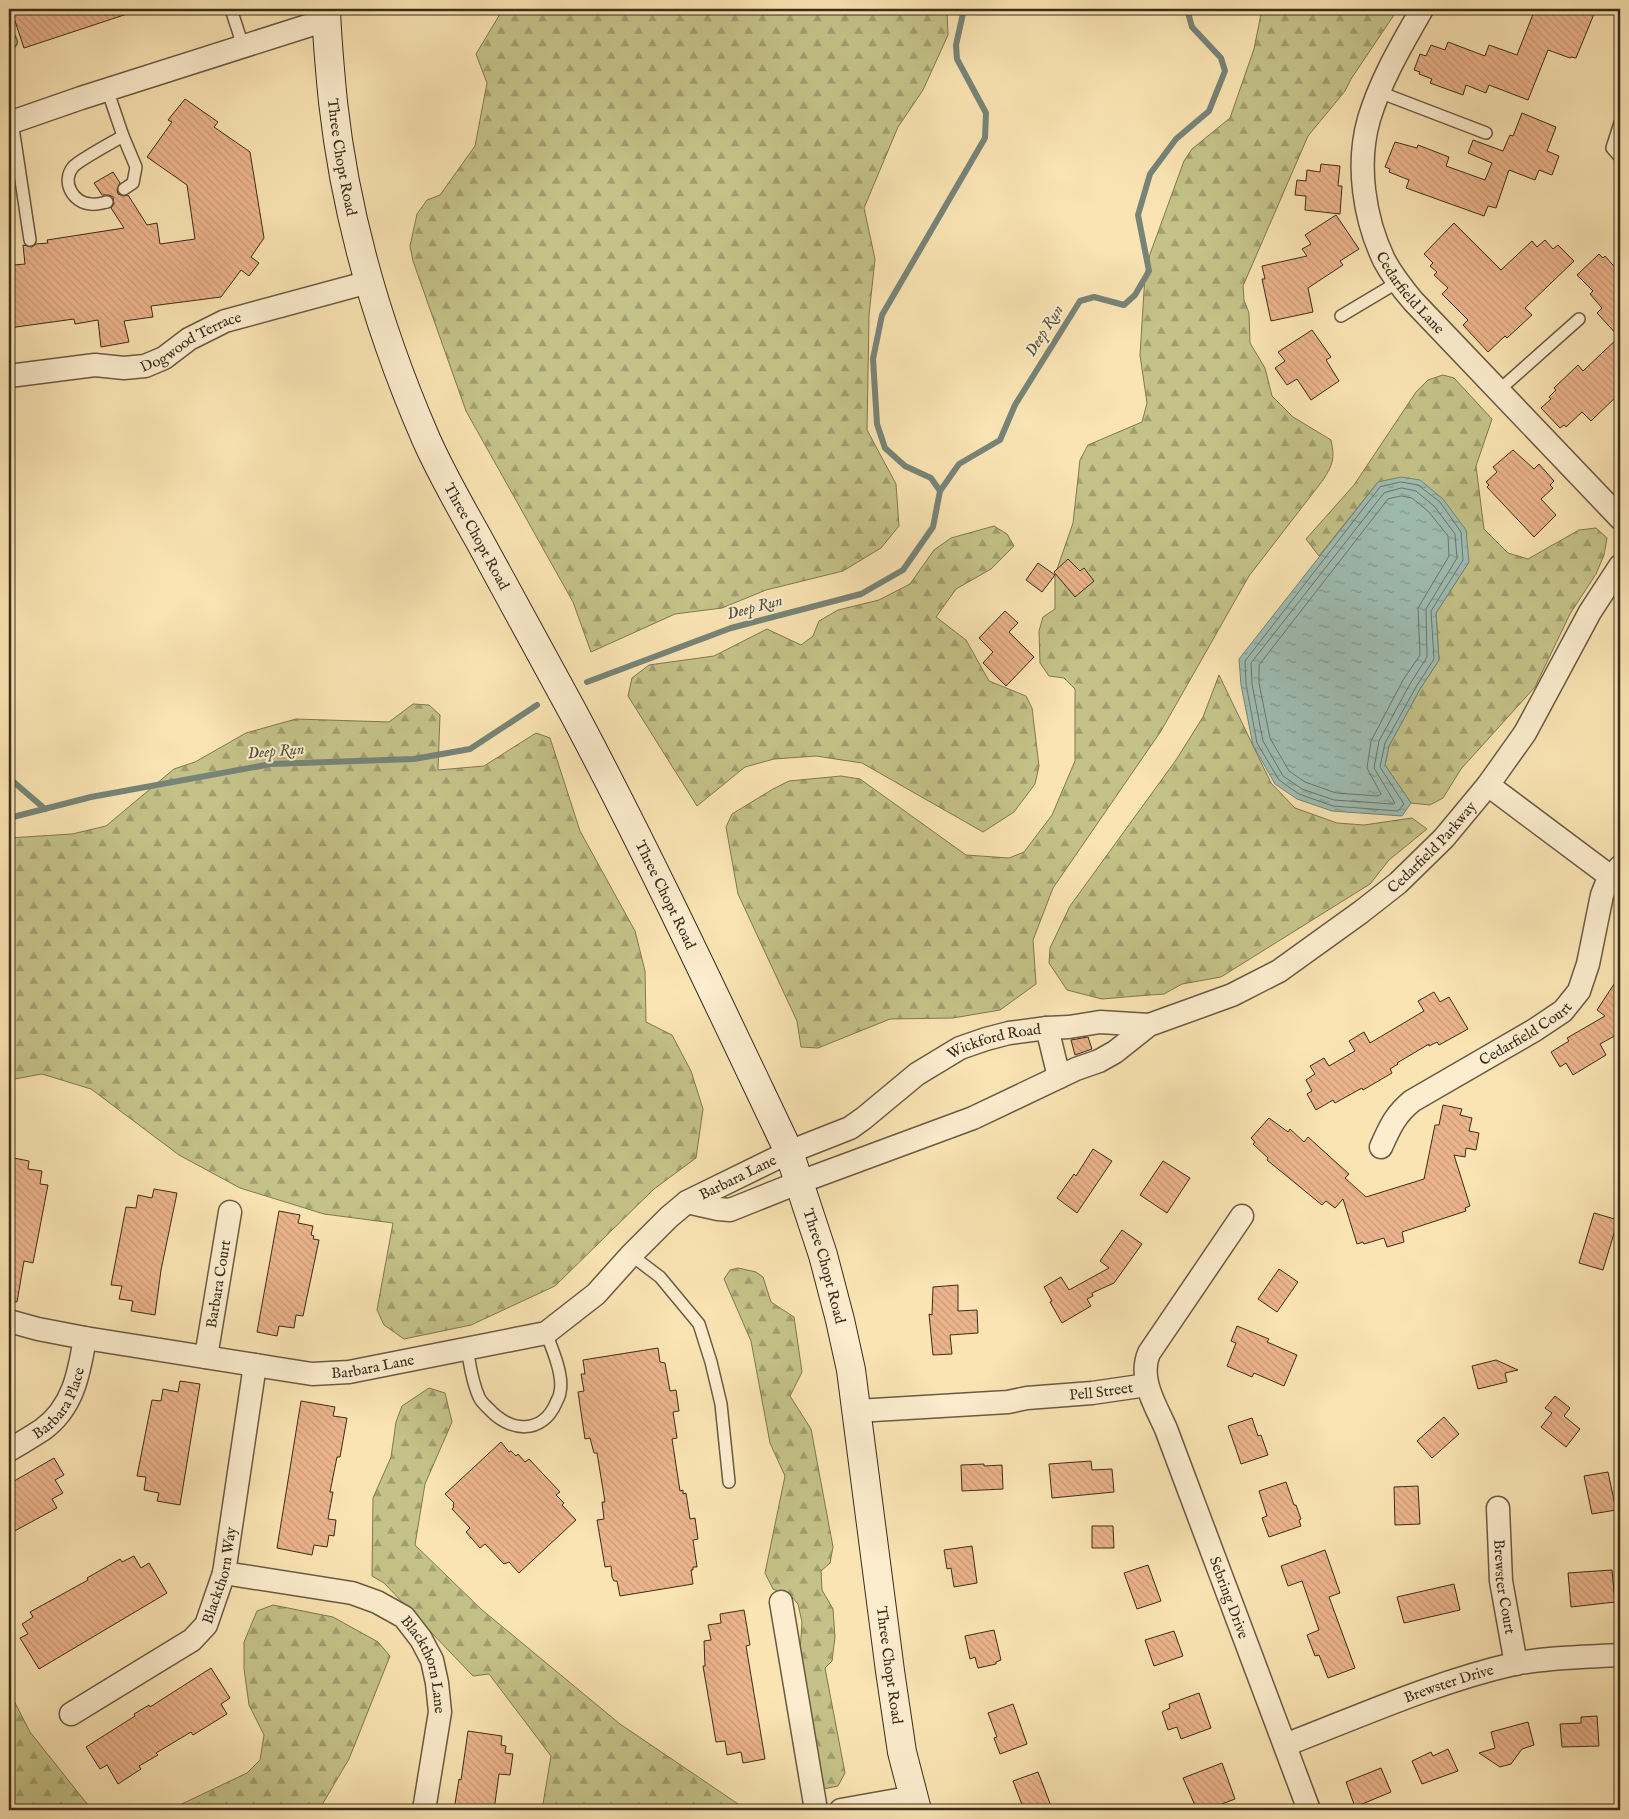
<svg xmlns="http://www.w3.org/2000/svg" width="1629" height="1819" font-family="'IM FELL English',serif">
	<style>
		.forest { fill: url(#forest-firs); stroke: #807753 }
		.water { fill: url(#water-ripples); stroke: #778478 }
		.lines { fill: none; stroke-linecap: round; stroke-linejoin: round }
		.shore { stroke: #6d7569; stroke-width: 1 }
		.stream { stroke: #778478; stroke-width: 6 }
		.building { fill: url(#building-back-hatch); stroke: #3b2c1e }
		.service-casing { stroke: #6b5a43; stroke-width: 14 }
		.minor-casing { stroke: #6b5a43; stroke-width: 25 }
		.secondary-casing { stroke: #3b2c1e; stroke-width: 30 }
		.service { stroke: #fcedce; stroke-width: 11 }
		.minor { stroke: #fcedce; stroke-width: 22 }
		.secondary { stroke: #fcedce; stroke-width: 28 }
		.labels { text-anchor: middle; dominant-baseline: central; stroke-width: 4; stroke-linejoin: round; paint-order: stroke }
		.street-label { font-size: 15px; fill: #3b2c1e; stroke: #fcedce }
		.water-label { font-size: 16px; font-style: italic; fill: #545044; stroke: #fcedce }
	</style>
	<defs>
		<pattern id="forest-firs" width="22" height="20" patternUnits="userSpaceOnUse" patternTransform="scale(1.25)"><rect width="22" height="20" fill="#c4c288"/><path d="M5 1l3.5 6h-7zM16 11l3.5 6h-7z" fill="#a09e6f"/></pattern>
		<pattern id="water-ripples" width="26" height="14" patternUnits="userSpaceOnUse" patternTransform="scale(1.25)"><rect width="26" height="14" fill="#9fbeb4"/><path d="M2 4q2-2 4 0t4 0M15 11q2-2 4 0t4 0" fill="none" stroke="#839b92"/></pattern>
		<pattern id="building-back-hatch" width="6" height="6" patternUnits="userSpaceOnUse" patternTransform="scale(1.25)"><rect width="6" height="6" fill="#ecb48c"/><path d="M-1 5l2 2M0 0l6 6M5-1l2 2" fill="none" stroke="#cb9b78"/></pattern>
	</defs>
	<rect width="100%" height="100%" fill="#fae4b3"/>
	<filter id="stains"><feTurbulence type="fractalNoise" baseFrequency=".004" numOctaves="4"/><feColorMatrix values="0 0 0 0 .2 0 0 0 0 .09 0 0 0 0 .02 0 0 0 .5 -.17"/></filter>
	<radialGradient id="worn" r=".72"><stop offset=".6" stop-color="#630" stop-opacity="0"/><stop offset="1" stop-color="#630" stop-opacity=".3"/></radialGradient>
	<g class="forest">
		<path d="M503,9H947L948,35L923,90L898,127L864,208L875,259L869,315L867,430L896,484L899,526L881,548L843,571L766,590L722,608L675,614L591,652L573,602L466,411L413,261L410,246L417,214L427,200L440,195L475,146L487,83L476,54Z"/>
		<path d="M1262,9H1398L1351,79L1345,91L1308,136L1243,286L1244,300L1249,313L1250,343L1265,368L1272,396L1293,417L1331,440C1335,458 1333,465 1323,480L1249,576L1161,731L1053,888L1033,940L1036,984L1000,1010L953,1018L890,1019L818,1048L801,1047L797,1021L738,894L726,827L732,814L773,789L789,781L841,776L860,779L966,855L1009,858L1024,852L1052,815L1075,761V689L1064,678L1049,676L1040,663L1039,631L1043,617L1055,609V575L1073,523L1080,460L1088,445L1142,422L1147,403L1140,355L1145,275L1150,254L1184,161L1192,149L1230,118L1254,49Z"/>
		<path d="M1443,375L1454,378L1492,419L1476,466L1484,529L1508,553L1528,559L1579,530L1596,528L1607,538L1604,555L1596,574L1570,614L1535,687L1461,769L1443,798L1430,805L1411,803L1385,765L1389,746L1420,689L1439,660L1436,613L1469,562L1378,482L1319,556L1306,539L1354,485L1416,392L1428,380Z"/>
		<path d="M994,526L1007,534L1014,546L991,569L956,589L936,617L966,640L989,681L1026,696L1032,708L1039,766L1035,784L1014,812L983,832L862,763L816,756L774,759L745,767L697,806L628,696L632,678L649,665L714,656L767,629L801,645L813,636L819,621L838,610L879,600L910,584L934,550L951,538Z"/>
		<path d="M1219,675L1271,783L1295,808L1337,823L1364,825L1412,818L1427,829L1389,860L1370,884L1221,977L1182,984L1164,994L1137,996L1102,999L1067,990L1049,963L1050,948L1070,906L1176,760L1203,717Z"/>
		<path d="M413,704L429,705L440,715L438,770L484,766L536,733L550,738L580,831L635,931L645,971L646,1022L672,1035L691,1071L703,1109L696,1158L654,1189L555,1286L471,1325L404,1339L384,1325L377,1310L393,1223L324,1214L240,1188L179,1155L91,1089L42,1074L9,1080V838L72,834L106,826L174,769L195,762L246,733L296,719L389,722Z"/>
		<path d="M738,1268L756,1272L763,1277L771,1302L794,1317L802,1372L790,1396L811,1429L833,1547L830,1563L821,1571L822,1590L833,1609L835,1637L832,1661L825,1668L845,1773L838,1786L823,1789L800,1653L802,1622L798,1604L793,1598L773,1589L765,1573L785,1476L770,1443L751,1341L724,1279L730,1270Z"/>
		<path d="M429,1388L445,1393L452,1422L425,1484L415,1545L481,1609L620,1724L747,1810H542L551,1756L489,1674L473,1676L384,1583L372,1576L373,1498L391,1457L396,1422L402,1406Z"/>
		<path d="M273,1605L333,1617L378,1642L390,1656L349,1759L319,1810H169L247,1773L260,1760L264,1735L249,1705L244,1669V1642L257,1611Z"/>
		<path d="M9,1691L30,1732L92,1810H9Z"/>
	</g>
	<path class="water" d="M1401,477L1420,480L1443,499L1466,530L1469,562L1436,613L1439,660L1420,689L1389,746L1385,765L1411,803L1402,816L1332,811L1297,799L1275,784L1253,745L1241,685L1239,659L1378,482Z"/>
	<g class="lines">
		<g class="shore">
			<path d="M1401,482L1418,485L1440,502L1461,532L1463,560L1431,611L1434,659L1416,687L1385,743L1380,767L1404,804L1398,811L1333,806L1299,794L1279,780L1257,743L1246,684L1245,661L1380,487Z"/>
			<path d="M1402,488L1416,491L1435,507L1455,534L1457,558L1426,609L1427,657L1410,684L1379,741L1374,768L1395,803L1393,804L1334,800L1302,789L1283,776L1263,741L1252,684L1251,663L1384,493Z"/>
			<path d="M1402,496L1412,498L1429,512L1448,536L1449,556L1418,608L1420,655L1403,680L1371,741L1367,768L1381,794L1378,796L1336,793L1305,782L1289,771L1270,738L1259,683V665L1388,499Z"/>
		</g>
		<g class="stream">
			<path d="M940,491L931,478L905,466L885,448L877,424L873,359L882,315L985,138L986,113L957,59L956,45L964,9"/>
			<path d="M587,682L731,628L861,594L903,570L933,527L940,491L959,464L1000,440L1015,405L1080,301L1094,297L1124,305L1135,295L1149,271L1138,215L1150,174L1176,139L1209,111L1225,71L1221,58L1192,27L1187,9"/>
			<path d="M9,778L45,809"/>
			<path d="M9,818L91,797L271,764L414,759L470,749L537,705"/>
		</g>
	</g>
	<g class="building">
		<path d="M11,9H132L133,12L24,48Z"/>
		<path d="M1535,9H1596L1576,58L1571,57L1570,58L1548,50L1528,100L1489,85L1486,93L1466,85L1463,95L1430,83L1432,79L1419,74L1420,72L1414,70L1420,54L1426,56L1431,45L1445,50L1448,42L1485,56L1489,45L1517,55Z"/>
		<path d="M185,99L218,122L214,127L250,152L264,238L251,257L259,263L249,276L241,270L221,297L151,306L153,317L124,321L129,342L101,347L98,320L75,324L74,319L9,328V271L15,270L14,265L25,264L23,245L32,247L36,244L48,243L47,240L124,228L111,208L114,204L113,197L109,195H102L94,183L113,172L120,183L117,189L118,194L124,196L128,195L147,225L157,223L160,244L195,239L187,185L147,157L172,122L168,120Z"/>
		<path d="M1522,113L1556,127L1547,151L1559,156L1552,175L1539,170L1535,180L1509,170L1496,208L1488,206L1484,216L1406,188L1409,180L1389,172L1390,169L1385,167L1395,142L1417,148L1418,145L1449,157L1446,166L1485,180L1492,163L1468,153L1473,140L1503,151L1510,135L1513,136Z"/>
		<path d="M1321,164L1340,166L1338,186H1342L1340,214L1305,210L1306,196L1295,195L1297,180L1306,181L1307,170L1320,172Z"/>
		<path d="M1336,215L1359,249L1340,261L1343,265L1308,288L1313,312L1271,321L1262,279H1265L1262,266L1307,256L1302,249L1311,244L1305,235Z"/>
		<path d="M1454,223L1501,270L1532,241L1537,247L1545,240L1553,249L1558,245L1574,261L1525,308L1532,315L1507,338L1505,336L1488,352L1463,325L1468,320L1442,294L1448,288L1434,275L1437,272L1430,266L1433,263L1424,254Z"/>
		<path d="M1599,254L1603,258L1605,256L1620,273V393L1591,421L1582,412L1566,427L1564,425L1560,428L1541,408L1551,399L1549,397L1556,390L1554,388L1578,365L1583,371L1619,337L1597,313L1602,308L1590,294L1593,291L1577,275Z"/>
		<path d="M1312,330L1331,357L1326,360L1339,381L1311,400L1297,379L1287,385L1275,368L1285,361L1278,352Z"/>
		<path d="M1513,450L1534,469L1539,464L1554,481L1550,485L1553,488L1541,499L1556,515L1534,537L1487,487L1489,485L1486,482L1497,472L1493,467Z"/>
		<path d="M1068,559L1080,571L1084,568L1094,581L1075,597L1054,572Z"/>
		<path d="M1038,563L1055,575L1042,592L1026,580Z"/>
		<path d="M1005,611L1018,623L1009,632L1034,657L1006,686L983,663L993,652L979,638Z"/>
		<path d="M1620,975V1033L1600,1044L1606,1055L1573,1075L1566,1063L1560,1067L1551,1052L1569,1041L1567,1038L1605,1016L1597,1010Z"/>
		<path d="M1434,992L1440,1002L1449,997L1468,1029L1439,1045L1437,1042L1429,1046V1044L1397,1063L1398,1064L1390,1069L1392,1073L1363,1090L1362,1088L1335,1103L1333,1100L1316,1110L1307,1094L1312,1091L1306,1080L1315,1074L1310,1066L1324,1058L1329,1066L1355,1051L1349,1041L1364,1032L1370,1043L1424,1011L1418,1001Z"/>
		<path d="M1088,1037L1092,1049L1075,1055L1071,1040Z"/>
		<path d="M1443,1105L1462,1109L1460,1115L1472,1118L1469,1131L1479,1133L1476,1150L1466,1148L1465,1157L1454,1155L1470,1206L1465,1208L1466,1211L1402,1232L1404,1242L1387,1247L1384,1238L1364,1244L1363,1242L1357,1244L1343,1199L1335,1208L1326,1201L1322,1205L1267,1160L1268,1158L1253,1144L1255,1142L1251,1138L1269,1118L1288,1132L1290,1129L1304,1142L1308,1137L1349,1174L1345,1178L1366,1197L1424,1179L1435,1125H1439Z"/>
		<path d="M1093,1149L1112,1161L1077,1213L1057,1198L1074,1174L1076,1176Z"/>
		<path d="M9,1157L29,1161L28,1169L42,1171L40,1184L48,1185L33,1263L24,1261L17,1302L9,1301Z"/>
		<path d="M1163,1161L1190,1178L1167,1213L1140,1195Z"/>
		<path d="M154,1189L177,1193L161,1270L155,1315L131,1311L133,1301L119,1299L122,1286L111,1285L126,1207L136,1208L138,1195L152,1198Z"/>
		<path d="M279,1211L300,1215L298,1223L313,1226L311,1235L314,1236L313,1239L319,1240L303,1316L296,1315L294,1328L279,1326L277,1336L257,1332Z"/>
		<path d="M1594,1213L1618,1220L1603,1270L1579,1263Z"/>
		<path d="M1122,1230L1142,1244L1114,1283L1092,1293L1093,1296L1087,1299L1091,1306L1062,1323L1050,1302L1052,1301L1044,1287L1061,1277L1069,1290L1109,1268L1100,1261Z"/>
		<path d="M1279,1269L1298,1282L1277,1312L1258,1299Z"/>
		<path d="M958,1285V1311L977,1310L978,1333L950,1335L952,1354L933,1355L929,1314L932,1315L933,1287Z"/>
		<path d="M1237,1326L1269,1339L1267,1342L1297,1355L1284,1386L1254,1373L1252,1377L1227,1366L1236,1343L1231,1341Z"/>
		<path d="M658,1348L660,1362L665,1363L670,1391L676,1390L679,1411L673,1412L677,1438L672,1439L680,1491L683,1490V1494L686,1493L690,1519L695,1518L698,1539L693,1540L697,1567H693V1570H691L693,1584L620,1596L617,1581H614L612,1577L611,1566L605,1567L597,1520L604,1519L602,1502H605L597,1453H594L590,1438L585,1439L578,1392L584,1391L581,1374H585L583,1360Z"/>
		<path d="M1496,1360L1518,1370L1505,1373L1507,1382L1478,1389L1472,1366Z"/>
		<path d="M180,1381L200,1384L180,1505L157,1501L159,1493L144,1490L146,1477L137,1476L152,1400L161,1401L163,1389L178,1392Z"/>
		<path d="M1555,1396L1570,1408L1564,1416L1580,1429L1566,1447L1541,1427L1552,1413L1545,1408Z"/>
		<path d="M301,1401L335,1407L333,1416L347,1418L340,1457H337L330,1492H333L328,1519L336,1520L334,1536L329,1535L327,1547L314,1545L312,1555L277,1548Z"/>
		<path d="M1444,1417L1459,1434L1432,1458L1417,1441Z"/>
		<path d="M1252,1418L1258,1436L1261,1435L1268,1455L1241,1464L1228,1426Z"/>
		<path d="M501,1442L509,1452L511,1451L516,1456L518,1454L525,1462L529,1459L560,1492L556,1495L564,1503L562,1505L576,1520L519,1573L509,1562L504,1564L485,1544L480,1548L466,1532L470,1528L452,1509L454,1507L453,1505L454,1503L445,1494Z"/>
		<path d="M54,1458L64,1475L55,1480L63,1493L52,1499L57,1508L9,1534V1484Z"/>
		<path d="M1091,1461L1092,1470L1112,1469L1114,1492L1052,1498L1049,1464Z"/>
		<path d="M984,1464V1466L1002,1465L1003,1489L962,1491L961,1465Z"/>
		<path d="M1608,1472L1616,1510L1592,1514L1584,1476Z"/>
		<path d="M1286,1482L1294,1505H1296L1301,1519L1299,1520L1301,1526L1269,1537L1262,1518L1267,1516L1259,1491Z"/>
		<path d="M1418,1486L1420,1524L1395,1525L1394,1487Z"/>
		<path d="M1092,1526H1113L1114,1548H1092Z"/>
		<path d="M972,1546L977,1583L954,1587L951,1568L947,1569L944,1550Z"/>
		<path d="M1325,1550L1340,1593L1329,1597L1355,1668L1328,1678L1319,1655L1315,1656L1307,1635L1319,1630L1302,1581L1288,1586L1281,1566Z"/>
		<path d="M134,1556L141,1568L149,1563L167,1593L39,1669L20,1638L28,1634L22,1624L33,1617L30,1612L88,1580L87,1578L120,1559L122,1562Z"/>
		<path d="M1148,1565L1161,1601L1137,1609L1124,1573Z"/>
		<path d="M1612,1570L1615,1602L1571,1607L1568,1573Z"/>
		<path d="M1454,1584L1460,1610L1404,1623L1397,1597Z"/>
		<path d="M744,1610L750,1645L746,1646L765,1759L743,1763L741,1752L727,1755L725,1741L716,1742L703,1666H705L704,1641L711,1640L708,1625L721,1623L720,1614Z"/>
		<path d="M994,1630L1001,1660L996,1662V1664L978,1668L975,1657L970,1659L965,1636Z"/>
		<path d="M1174,1631L1183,1656L1154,1666L1145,1640Z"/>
		<path d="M211,1668L230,1698L221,1704L227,1714L193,1735L191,1732L156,1753L158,1755L139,1766L141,1769L118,1784L107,1765L100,1769L86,1747L135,1716L134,1714L149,1705L150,1707Z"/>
		<path d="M1199,1693L1211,1728L1181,1739L1177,1727L1168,1730L1162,1712L1170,1708L1169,1704Z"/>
		<path d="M1013,1704L1027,1744L1000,1754L994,1738L997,1737L988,1713Z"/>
		<path d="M1597,1716L1599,1746L1562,1747L1560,1724L1581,1723V1717Z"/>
		<path d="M1528,1722L1534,1745L1522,1749L1511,1764L1500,1767L1479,1753L1495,1748L1491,1732Z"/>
		<path d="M468,1731L502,1736L501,1745L506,1746L505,1753L513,1754L510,1775L499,1774L494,1810H454L459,1779L461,1780Z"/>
		<path d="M1448,1749L1458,1771L1422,1784L1412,1761L1431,1752L1433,1756Z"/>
		<path d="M1222,1763L1235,1799L1206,1810H1197L1183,1778Z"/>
		<path d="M1381,1768L1391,1792L1355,1807L1346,1782Z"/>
		<path d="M1038,1772L1051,1806L1041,1810H1024L1013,1781Z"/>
	</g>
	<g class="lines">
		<g class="service-casing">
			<g id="service">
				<path d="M231,9L243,46"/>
				<path d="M9,37L11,42"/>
				<path d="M107,89L123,136"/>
				<path d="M1379,92L1486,133"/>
				<path d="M12,121L30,240"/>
				<path d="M1620,123L1612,148L1620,157"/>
				<path d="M107,202C102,203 96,205 91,204C73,203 61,182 73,167C79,160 113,142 123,136L136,167L133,183L124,189"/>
				<path d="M1341,316L1398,282"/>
				<path d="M1498,391L1579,319"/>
				<path d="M631,1255L660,1277L699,1324L711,1362L721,1404L729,1482"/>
				<path d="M467,1349C470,1365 472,1382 479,1397C481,1402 485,1405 489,1409C510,1432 542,1435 556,1403C557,1400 560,1396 560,1392C564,1376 552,1348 546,1333"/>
			</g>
		</g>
		<g class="minor-casing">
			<g id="minor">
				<path id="s1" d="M1422,9C1402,44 1381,79 1369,119C1356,164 1364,218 1384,260C1392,275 1402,288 1413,301L1620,518"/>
				<path d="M9,123L81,98L326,20"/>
				<path id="s2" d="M9,376L95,365L124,368L145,366L164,358L189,339L225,321L369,282"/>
				<path d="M1488,785L1611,877"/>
				<path d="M1047,1028L1059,1077"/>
				<path id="s3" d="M1381,1147C1390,1127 1395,1115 1412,1101L1533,1031L1563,1011L1579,991L1588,964L1602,895L1606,885L1620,867"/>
				<path id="s4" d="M687,1202L718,1209L730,1210L800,1182L973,1118L1076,1069L1099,1061L1115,1052L1149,1025L1232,995L1279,971L1361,912L1398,883L1444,838L1488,785L1525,733L1590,612L1620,566"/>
				<path id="s5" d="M1242,1216L1149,1353C1138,1379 1156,1406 1166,1429L1309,1810"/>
				<path id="s6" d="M9,1321L38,1329L85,1338L312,1374L349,1372L546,1333L596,1294L631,1255L669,1217L687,1202L789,1152L850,1128L864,1118L917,1074L960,1048L986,1039L1009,1033L1047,1028L1069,1027L1100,1022L1149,1025"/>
				<path id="s7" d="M206,1357L230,1212"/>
				<path id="s8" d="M857,1411L1008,1402L1027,1398L1092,1393L1147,1385"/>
				<path id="s9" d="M9,1450C20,1444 31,1437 42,1430C73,1408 79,1374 85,1338"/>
				<path id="s10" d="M1498,1508L1501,1581L1516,1664"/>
				<path id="s11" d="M224,1573L352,1593L377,1602L404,1617L421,1639L432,1660L437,1683L440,1712L424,1810"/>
				<path d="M781,1602L816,1810"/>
				<path id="s12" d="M71,1714L192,1640L206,1625L224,1573L255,1365"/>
				<path id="s13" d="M1285,1745C1358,1717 1438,1681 1514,1664C1549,1657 1585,1657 1620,1655"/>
				<path d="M841,1810L914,1797"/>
			</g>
		</g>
		<g class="secondary-casing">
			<g id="secondary">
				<path id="s14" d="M326,9C327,40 330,71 333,102C346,219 379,331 426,439C441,473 460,506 478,538C510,597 542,655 574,714C650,857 719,1005 789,1152L823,1255L840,1320L851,1370L890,1671L902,1752L917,1810"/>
			</g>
		</g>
		<use href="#service" class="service"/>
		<use href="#minor" class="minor"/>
		<use href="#secondary" class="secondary"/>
	</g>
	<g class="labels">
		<g class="street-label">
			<text stroke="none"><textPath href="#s14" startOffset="149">Three Chopt Road</textPath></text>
			<text stroke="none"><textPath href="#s1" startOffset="309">Cedarfield Lane</textPath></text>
			<text stroke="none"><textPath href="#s2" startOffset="189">Dogwood Terrace</textPath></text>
			<text stroke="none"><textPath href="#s14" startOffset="554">Three Chopt Road</textPath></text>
			<text stroke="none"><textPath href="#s4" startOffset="842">Cedarfield Parkway</textPath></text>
			<text stroke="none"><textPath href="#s14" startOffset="959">Three Chopt Road</textPath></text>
			<text stroke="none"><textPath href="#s3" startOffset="188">Cedarfield Court</textPath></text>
			<text stroke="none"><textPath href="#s6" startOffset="1089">Wickford Road</textPath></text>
			<text stroke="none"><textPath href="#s6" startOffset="795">Barbara Lane</textPath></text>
			<text stroke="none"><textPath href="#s14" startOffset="1364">Three Chopt Road</textPath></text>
			<text stroke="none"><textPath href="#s7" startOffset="74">Barbara Court</textPath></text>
			<text stroke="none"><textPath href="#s6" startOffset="369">Barbara Lane</textPath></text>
			<text stroke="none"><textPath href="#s8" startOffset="245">Pell Street</textPath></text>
			<text stroke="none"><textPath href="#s9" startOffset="71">Barbara Place</textPath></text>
			<text stroke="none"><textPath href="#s12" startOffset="214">Blackthorn Way</textPath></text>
			<text stroke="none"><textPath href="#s10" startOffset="79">Brewster Court</textPath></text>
			<text stroke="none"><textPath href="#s5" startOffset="426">Sebring Drive</textPath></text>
			<text stroke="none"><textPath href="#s14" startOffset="1769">Three Chopt Road</textPath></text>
			<text stroke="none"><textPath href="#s11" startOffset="240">Blackthorn Lane</textPath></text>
			<text stroke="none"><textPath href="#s13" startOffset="175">Brewster Drive</textPath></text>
		</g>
		<g class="water-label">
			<text transform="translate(1045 331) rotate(-58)">Deep Run</text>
			<text transform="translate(755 608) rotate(-15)">Deep Run</text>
			<text transform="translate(276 752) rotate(-5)">Deep Run</text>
		</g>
	</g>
	<rect width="1629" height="1819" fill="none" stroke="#fae4b3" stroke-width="30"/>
	<rect x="10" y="10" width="1609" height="1799" fill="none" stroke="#3b2c1e" stroke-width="2.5"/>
	<rect x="15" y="15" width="1599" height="1789" fill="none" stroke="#3b2c1e"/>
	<rect width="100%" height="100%" filter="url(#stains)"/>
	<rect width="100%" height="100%" fill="url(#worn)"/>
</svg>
